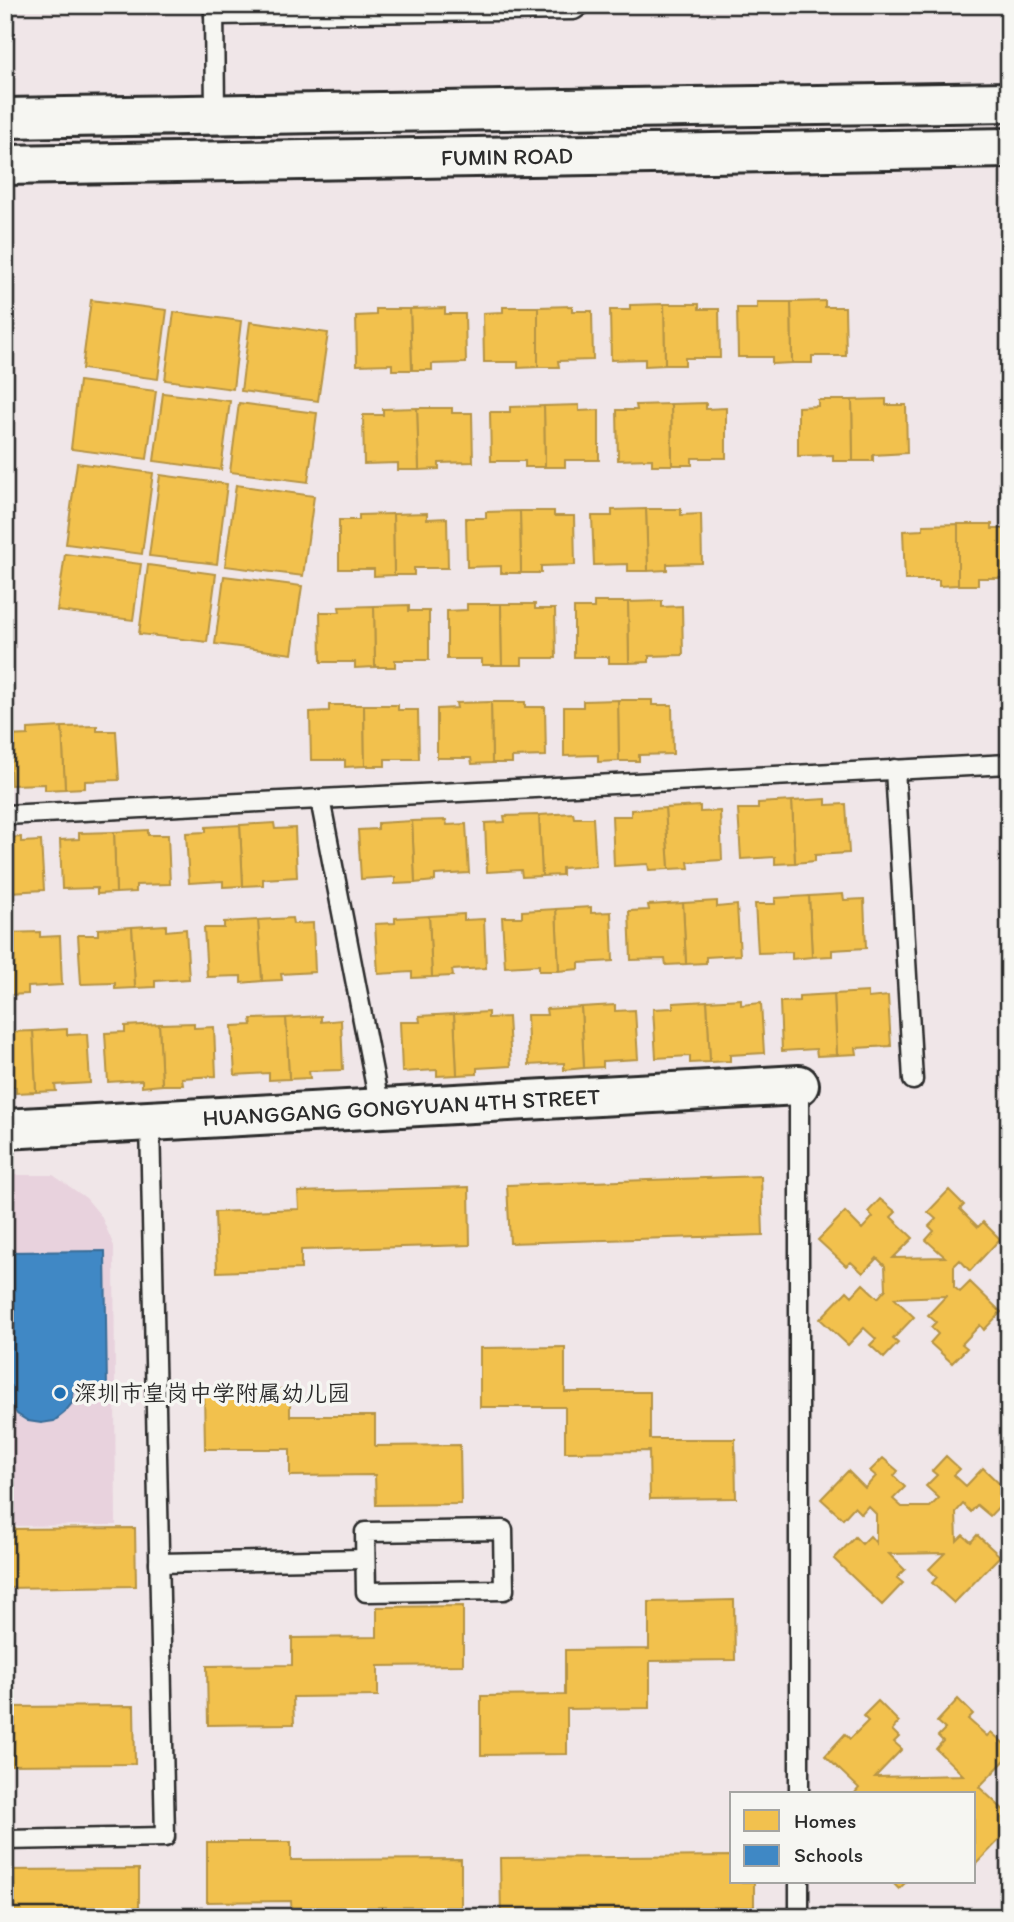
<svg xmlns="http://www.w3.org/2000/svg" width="1014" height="1922" font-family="Itim,'LXGW WenKai TC',sans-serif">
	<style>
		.built { fill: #e8d2dd }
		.homes { fill: #f2c14e; stroke: #b69444; stroke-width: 2 }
		.schools { fill: #3f88c5; stroke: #396c97; stroke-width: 2 }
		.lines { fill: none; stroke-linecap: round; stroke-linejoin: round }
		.lane-casing { stroke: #2b2b2b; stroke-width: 23 }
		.secondary-casing { stroke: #2b2b2b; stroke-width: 44 }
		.lane { stroke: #f6f6f2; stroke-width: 18 }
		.secondary { stroke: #f6f6f2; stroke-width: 38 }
		.poi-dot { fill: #1f6fb2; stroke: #f6f6f2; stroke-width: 2.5 }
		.labels { text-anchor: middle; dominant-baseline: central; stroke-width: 7; stroke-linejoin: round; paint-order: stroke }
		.street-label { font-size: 23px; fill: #2b2b2b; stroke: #f6f6f2 }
		.poi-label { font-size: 23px; fill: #2b2b2b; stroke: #f6f6f2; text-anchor: start }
	</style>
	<rect width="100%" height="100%" fill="#f0e6e8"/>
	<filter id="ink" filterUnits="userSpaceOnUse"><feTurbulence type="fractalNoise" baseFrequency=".0143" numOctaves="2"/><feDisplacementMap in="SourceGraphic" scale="14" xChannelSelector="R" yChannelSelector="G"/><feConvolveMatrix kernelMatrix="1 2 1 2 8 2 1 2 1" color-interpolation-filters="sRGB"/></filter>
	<g filter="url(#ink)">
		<path class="built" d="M5,1175H53L86,1198L101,1216L114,1246L116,1525L5,1526Z"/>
		<g class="homes">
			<path d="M91,300L167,310L158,379L82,369Z"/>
			<path d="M825,301V307H845L846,356H812V363H792L791,302Z"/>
			<path d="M757,302H791L792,363L772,364V357H738L737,308H757Z"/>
			<path d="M664,304H699V309H719L720,358H685V365H665Z"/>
			<path d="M664,304L665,365L645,366V359L611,360L610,310H630V305Z"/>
			<path d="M572,306V311H592L593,360L558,361L559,367H538V307Z"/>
			<path d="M503,307H538V367L518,368V362H484L483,313L503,312Z"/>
			<path d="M445,308V314H465L466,363L432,364V370H412L410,309Z"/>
			<path d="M376,309H410L412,370H392V364L357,365L356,316L376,315Z"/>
			<path d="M174,312L241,321L233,389L165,380Z"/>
			<path d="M250,322L328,333L318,401L241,391Z"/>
			<path d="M79,381L156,391L147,459L71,449Z"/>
			<path d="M163,393L230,401L221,470L154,461Z"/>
			<path d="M886,399V405H906L907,453L873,455V461H853L852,400Z"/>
			<path d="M818,400H852L853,461H833V455L798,456V407L818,406Z"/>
			<path d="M239,403L317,413L308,482L230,472Z"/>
			<path d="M706,403V409L726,408V458H692V465H672L671,404Z"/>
			<path d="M671,404L672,465H652V459L618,460L617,410H637L636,405Z"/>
			<path d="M579,405V411L599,410V460H565V467H545L544,406Z"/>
			<path d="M544,406L545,467H525V461H491L490,412H510V407Z"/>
			<path d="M417,408H452V413H472L473,462L439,463V469L419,470Z"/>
			<path d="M417,408L419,470H398V463L364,464L363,415H383V409Z"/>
			<path d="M77,463L153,473L142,554L66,544Z"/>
			<path d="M160,475L227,484L217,564L149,556Z"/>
			<path d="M236,485L314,496L303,576L225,566Z"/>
			<path d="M646,509H681V515L701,514L702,563L667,564V570L648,571Z"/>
			<path d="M646,509L648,571H628V564L594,565L592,516H612V510Z"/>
			<path d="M520,511H554V516H574L575,565L541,566V573H521Z"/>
			<path d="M520,511L521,573H501V566L467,567L466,518H486V512Z"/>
			<path d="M427,513V519L447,518L448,568H414V575H394L393,514Z"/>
			<path d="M393,514L394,575L374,576V569H339V520H359V515Z"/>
			<path d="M958,524V585L939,586V580H905L903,531L923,530V525Z"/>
			<path d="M958,524H992V529H1009V578H978V585H958Z"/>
			<path d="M65,554L141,564L133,620L57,611Z"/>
			<path d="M148,565L216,574L207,642L139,634Z"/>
			<path d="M224,576L302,586L292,654L215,644Z"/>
			<path d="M662,601V607L682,606L683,655L649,656V662L629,663L628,602Z"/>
			<path d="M594,602H628L629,663H609V657H574V608H594Z"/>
			<path d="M467,604H501L502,665H482V659H447V611L467,610Z"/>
			<path d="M501,604H535V609H555L556,658H522V665H502Z"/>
			<path d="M409,605V611H429V660H395V667H375L374,606Z"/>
			<path d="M374,606L375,667L355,668V662H321L320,612H340L339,607Z"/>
			<path d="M618,700H652V705H672L673,754L639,755V761H619Z"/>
			<path d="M618,700L619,761L598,762V755L564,756V707H583V701Z"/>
			<path d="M491,702H525V707H545L546,756L512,757V763H492Z"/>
			<path d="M491,702L492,763L472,764L471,758H437V709L457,708L456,703Z"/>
			<path d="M329,705H364L365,766L345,767V760H311L310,712L329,711Z"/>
			<path d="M364,705H398V710H418L419,759H385V766H365Z"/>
			<path d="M97,726V731H116L119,780L85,781V788L65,789L62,727Z"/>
			<path d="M62,727L65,789L45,790V784L11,785L8,736L28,735V729Z"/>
			<path d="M826,799V805L846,804L849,853L815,855V861L795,863L792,801Z"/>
			<path d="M792,801L795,863L775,864V857L741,859L738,809H758V803Z"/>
			<path d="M700,806V812L720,811L722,860L688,862L689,868L669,869L665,808Z"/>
			<path d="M665,808L669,869L649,870L648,864L614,866L612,816H631V810Z"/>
			<path d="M573,813L574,818H593L596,866L562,868V875L542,876L539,815Z"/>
			<path d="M539,815L542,876L522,877L521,870L487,872L485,823L505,822L504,816Z"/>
			<path d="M446,820L447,825L466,824L469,873L435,875V881L415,883L412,821Z"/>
			<path d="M412,821L415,883L395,884V877L361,879L358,830L378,829V823Z"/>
			<path d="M274,823L275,829L295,828L297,877L263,879V885L243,886L240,825Z"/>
			<path d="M240,825L243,886L223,887V881L189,883L186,833L206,832V827Z"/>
			<path d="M148,830V835H168L170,884L136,885V892L116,893L114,832Z"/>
			<path d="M114,832L116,893L97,894V888L62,889L60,840L79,839V833Z"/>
			<path d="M21,837V842L41,841L44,890L10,892V899H5V838Z"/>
			<path d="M843,894L844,900L864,899L866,948L832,950V956L812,957L809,896Z"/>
			<path d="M809,896L812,957L792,959V952L758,953L755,904H775V898Z"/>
			<path d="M717,901V907L737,905L740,955L706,957V963L686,964L683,903Z"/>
			<path d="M683,903L686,964L666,965L665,959L631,960L629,911L649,910L648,905Z"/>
			<path d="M591,907V913L611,912L613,961L579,963V969L559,971L556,909Z"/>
			<path d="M556,909L559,971H539V965L505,967L502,917H522V911Z"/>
			<path d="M464,914V920L484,919L486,968L452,970L453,976L432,977L429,916Z"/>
			<path d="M429,916L432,977L412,978V972L378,974L375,924L395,923V918Z"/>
			<path d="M292,918L293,924L313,923L315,972L281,974L282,980L262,981L258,920Z"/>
			<path d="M258,920L262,981L241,983V976L207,977L204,928H224V922Z"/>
			<path d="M166,925V931L186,929L189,979L155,981V987L135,988L132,927Z"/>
			<path d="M132,927L135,988L115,989V983L81,984L78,935H98V929Z"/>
			<path d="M40,932V937L60,936L62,985L28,987V994L8,995L5,933Z"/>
			<path d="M5,938L8,995H5Z"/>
			<path d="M868,992V998L888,996L891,1046L856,1048L857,1054L837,1055L834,994Z"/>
			<path d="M834,994L837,1055L817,1056L816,1049L782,1051L780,1002L799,1001V996Z"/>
			<path d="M741,999V1005L761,1003L764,1053L730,1055V1061L710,1062L707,1001Z"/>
			<path d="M707,1001L710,1062L690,1063V1056L656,1058L653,1009L673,1008V1003Z"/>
			<path d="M615,1005V1011L635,1010L638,1059L603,1061V1067L584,1068L581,1007Z"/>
			<path d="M581,1007L584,1068L564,1070V1063L529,1065L527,1015H547L546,1009Z"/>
			<path d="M488,1012V1018L508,1017L511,1066L477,1068V1074L457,1075L454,1014Z"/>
			<path d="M454,1014L457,1075L437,1076V1070L402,1072L400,1022H420L419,1016Z"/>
			<path d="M321,1016V1022L341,1020L343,1070L309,1071L310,1078L289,1079L286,1018Z"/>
			<path d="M286,1018L289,1079L269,1080V1073L235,1075L232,1026L252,1025L251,1019Z"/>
			<path d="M194,1023V1028L214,1027L216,1076L182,1078L183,1085H162L159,1024Z"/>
			<path d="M159,1024L162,1085L142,1087V1080L108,1082L105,1033L125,1032V1026Z"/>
			<path d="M67,1029V1035L87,1034L90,1083L55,1085L56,1091L36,1092L33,1031Z"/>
			<path d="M33,1031L36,1092L16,1093V1087H5V1032Z"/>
			<path d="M761,1176L763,1235L510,1243L507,1185Z"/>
			<path d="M469,1187L470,1245L301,1250V1269L217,1272L215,1212L299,1209L298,1192Z"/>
			<path d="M949,1190L964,1205L960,1209L978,1227L983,1222L1000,1239L970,1271L960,1260L954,1266V1287L960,1292L970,1282L1001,1312L984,1330L980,1325L962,1344L967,1348L952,1363L930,1343L938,1334L931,1327L936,1322L928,1315L946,1296L894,1298L914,1317L893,1339L898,1343L884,1358L870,1345L876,1339L864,1328L848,1345L820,1319L847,1291L852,1296L863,1284L878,1298L886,1289L885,1266L877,1258L863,1273L851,1262L846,1266L818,1240L845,1212L862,1229L873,1217L868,1212L880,1199L896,1212L891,1217L913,1238L893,1258L945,1257L926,1240L934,1231L929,1226L936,1219L928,1212Z"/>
			<path d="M565,1347V1392H650V1439H735L736,1498L650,1499L649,1451L565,1452V1407H480V1348Z"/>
			<path d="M290,1389V1416H375V1446L460,1445L461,1504L376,1505L375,1475L290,1476V1449H205L204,1390Z"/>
			<path d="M946,1456L960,1469L954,1475L966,1486L983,1468L1009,1493V1496L990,1516L977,1505L971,1512L963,1504L956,1512L957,1541L963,1535L971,1542L977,1535L1000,1556L954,1603L932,1583L937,1577L929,1569L945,1553L889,1554L905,1570L897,1578L903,1583L882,1605L834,1559L855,1537L862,1544L870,1536L876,1543V1514L868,1506L861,1514L854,1507L843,1519L821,1499L848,1471L865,1488L876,1476L870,1471L883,1458L898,1471L894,1476L905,1487L893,1499L902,1507H930L939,1498L926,1486L937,1475L932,1471Z"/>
			<path d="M135,1528L136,1586L5,1588V1529Z"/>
			<path d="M734,1600L735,1660L650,1661V1708L567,1709V1754L481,1755V1696L565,1695V1650L649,1649V1602Z"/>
			<path d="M463,1606V1665L378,1666V1696L293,1697L294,1724L208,1725L207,1666L292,1665V1638L377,1637V1607Z"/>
			<path d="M958,1699L973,1714L968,1719L987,1736L991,1732L1009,1748V1756L979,1787L1009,1815V1830L974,1866V1794H854L859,1788L825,1756L845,1734L850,1739L868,1721L863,1716L878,1701L899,1722L892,1730L899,1737L894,1742L902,1749L875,1777L963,1775L936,1749L943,1741L938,1736L945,1729L937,1722Z"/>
			<path d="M134,1706L135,1764L5,1765V1707Z"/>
			<path d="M207,1842H291V1860L461,1859V1917H292L291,1901L207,1902Z"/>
			<path d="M732,1856V1882H754V1914L501,1917L500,1858Z"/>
			<path d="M139,1869V1917H5V1870Z"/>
			<path d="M892,1882H906L899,1889Z"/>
		</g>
		<path class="schools" d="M105,1251L107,1389L74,1390L72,1403L64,1413L54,1421L41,1423L28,1421L17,1414L10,1403L5,1391V1252Z"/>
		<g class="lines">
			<g class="lane-casing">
				<g id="lane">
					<path d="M214,5L215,115"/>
					<path d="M214,15L574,10L581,5"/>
					<path d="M895,769L913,1080"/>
					<path d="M320,799L380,1108"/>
					<path d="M5,815L1009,764"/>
					<path d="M799,1085V1794"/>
					<path d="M503,1530L504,1590L366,1592L365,1532Z"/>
					<path d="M159,1563L365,1559"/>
					<path d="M5,1840L165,1837L150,1121"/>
					<path d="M799,1882V1917"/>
				</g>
			</g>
			<g class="secondary-casing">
				<g id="secondary">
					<path d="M5,118L1009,102"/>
					<path id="s1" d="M5,165L1009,148"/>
					<path id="s2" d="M5,1129L799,1085"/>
				</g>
			</g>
			<use href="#lane" class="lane"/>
			<use href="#secondary" class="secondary"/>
		</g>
	</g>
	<circle class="poi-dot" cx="60" cy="1393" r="7"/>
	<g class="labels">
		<g class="street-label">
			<text stroke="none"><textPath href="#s1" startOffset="502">FUMIN ROAD</textPath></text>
			<text stroke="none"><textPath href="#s2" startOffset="397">HUANGGANG GONGYUAN 4TH STREET</textPath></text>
		</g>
		<g class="poi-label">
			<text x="74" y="1393">深圳市皇岗中学附属幼儿园</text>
		</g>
	</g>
	<rect width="1014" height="1922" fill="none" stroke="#f6f6f2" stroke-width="28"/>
	<rect x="14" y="14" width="986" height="1894" fill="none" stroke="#2b2b2b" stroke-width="2.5" filter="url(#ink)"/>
	<rect x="730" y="1792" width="245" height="91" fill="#f6f6f2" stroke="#a5a5a2" stroke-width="2"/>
	<rect x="744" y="1810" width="35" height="21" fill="#f2c14e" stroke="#a5a5a2" stroke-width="2"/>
	<text x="794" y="1828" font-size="21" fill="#2b2b2b">Homes</text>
	<rect x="744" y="1845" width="35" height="21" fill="#3f88c5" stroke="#a5a5a2" stroke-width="2"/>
	<text x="794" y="1862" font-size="21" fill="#2b2b2b">Schools</text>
</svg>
